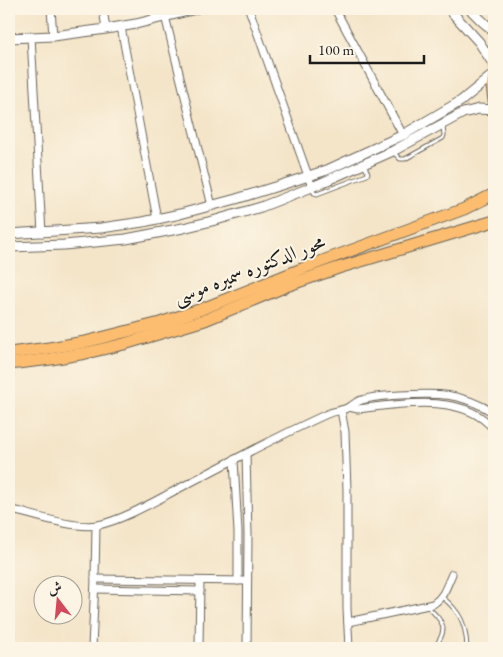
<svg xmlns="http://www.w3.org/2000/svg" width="503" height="657" font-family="'EB Garamond',Amiri,serif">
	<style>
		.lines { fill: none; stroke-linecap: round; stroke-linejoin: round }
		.service-casing { stroke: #686259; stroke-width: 5 }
		.minor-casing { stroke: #686259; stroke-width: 9 }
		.tertiary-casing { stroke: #686259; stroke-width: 11 }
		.primary-casing { stroke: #686259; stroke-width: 13 }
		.service { stroke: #fff; stroke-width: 3 }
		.minor { stroke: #fff; stroke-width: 7 }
		.tertiary { stroke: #fff; stroke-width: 9 }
		.primary { stroke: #fcbd6f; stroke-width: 11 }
		.labels { text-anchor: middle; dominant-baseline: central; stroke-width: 4; stroke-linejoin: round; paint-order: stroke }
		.street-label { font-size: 20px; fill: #1c1c1c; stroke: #fcf5e5 }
	</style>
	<rect width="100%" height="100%" fill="#fcf5e5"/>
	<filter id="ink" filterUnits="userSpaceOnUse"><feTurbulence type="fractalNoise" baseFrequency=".02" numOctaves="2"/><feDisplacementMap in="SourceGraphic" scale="10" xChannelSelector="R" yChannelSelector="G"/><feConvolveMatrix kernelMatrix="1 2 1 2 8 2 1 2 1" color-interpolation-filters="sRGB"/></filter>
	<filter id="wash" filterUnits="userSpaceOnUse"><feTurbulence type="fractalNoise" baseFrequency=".0096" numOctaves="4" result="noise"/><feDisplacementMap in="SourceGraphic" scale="20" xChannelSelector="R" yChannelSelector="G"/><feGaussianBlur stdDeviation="1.12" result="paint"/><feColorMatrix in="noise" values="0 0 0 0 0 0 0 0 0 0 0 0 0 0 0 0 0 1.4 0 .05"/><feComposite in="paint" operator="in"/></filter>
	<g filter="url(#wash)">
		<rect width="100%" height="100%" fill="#f4e5c9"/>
	</g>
	<g filter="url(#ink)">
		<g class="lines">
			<g class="service-casing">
				<g id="service">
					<path d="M393,152L400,159H405L443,138L444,135L443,127"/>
					<path d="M312,188L314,193L317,194L367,175L368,173L364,165"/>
					<path d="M442,597C461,612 466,625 467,648"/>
					<path d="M427,606C443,622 450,628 434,648"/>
				</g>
			</g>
			<g class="minor-casing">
				<g id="minor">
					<path d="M51,9L53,36"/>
					<path d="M103,9L106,29"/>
					<path d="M249,9L312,187"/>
					<path d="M335,9L403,135"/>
					<path d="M165,16L212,206"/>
					<path d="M121,27L157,219"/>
					<path d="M31,37L42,233"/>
					<path d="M349,407L358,409C399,404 466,392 494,430"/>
					<path d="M341,410L345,432L347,490V608L349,648"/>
					<path d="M246,454L248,535L247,648"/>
					<path d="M234,460L238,532V581"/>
					<path d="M9,509C34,515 73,529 98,525C123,520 155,501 178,489C227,463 276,437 327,414C334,411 342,411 349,407C353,405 357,401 362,400C374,396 387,396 400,395C437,393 461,392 494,413"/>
					<path d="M95,579L247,581"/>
					<path d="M95,589L200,591"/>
					<path d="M348,622L433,604C444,597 447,585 452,574"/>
					<path d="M92,648L95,579L96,525"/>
					<path d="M199,648L200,581"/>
				</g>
			</g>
			<g class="tertiary-casing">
				<g id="tertiary">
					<path d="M449,9L479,42L494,65"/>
					<path d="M470,9L483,22L494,31"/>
					<path d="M9,38L53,36L106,29L136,24L196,9"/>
					<path d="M9,234L101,228L143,222L180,214L236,199L281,185L327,170L403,135L461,101L494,74"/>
					<path d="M9,247L64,245L126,239L183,228L216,220L261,207L312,187L393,151L463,113L479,109L494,110"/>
				</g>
			</g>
			<g class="primary-casing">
				<g id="primary">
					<path d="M494,75L492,86L494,101"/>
					<path d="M9,353L49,348L85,342L160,323L202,309L309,266L464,209L494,194"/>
					<path d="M9,364L51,359L86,353L124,344L205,320L289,285L338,268L494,221"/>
				</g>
			</g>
			<use href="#service" class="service"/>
			<use href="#minor" class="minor"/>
			<use href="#tertiary" class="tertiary"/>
			<use href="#primary" class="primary"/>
		</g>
	</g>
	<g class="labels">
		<g class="street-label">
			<text transform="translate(249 269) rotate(-21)">محور الدكتوره سميره موسى</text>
		</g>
	</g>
	<rect width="503" height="657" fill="none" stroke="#fcf5e5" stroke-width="30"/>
	<g transform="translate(58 600) rotate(344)"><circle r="24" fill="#fcf5e5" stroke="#a29e95"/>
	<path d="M0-4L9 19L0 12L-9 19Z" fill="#d1495b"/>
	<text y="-8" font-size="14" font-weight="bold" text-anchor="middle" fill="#1c1c1c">ش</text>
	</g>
	<path d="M310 55v8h114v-8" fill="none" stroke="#1c1c1c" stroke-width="2.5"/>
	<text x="318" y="55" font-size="15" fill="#1c1c1c" stroke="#fcf5e5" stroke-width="4" paint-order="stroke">100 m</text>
</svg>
